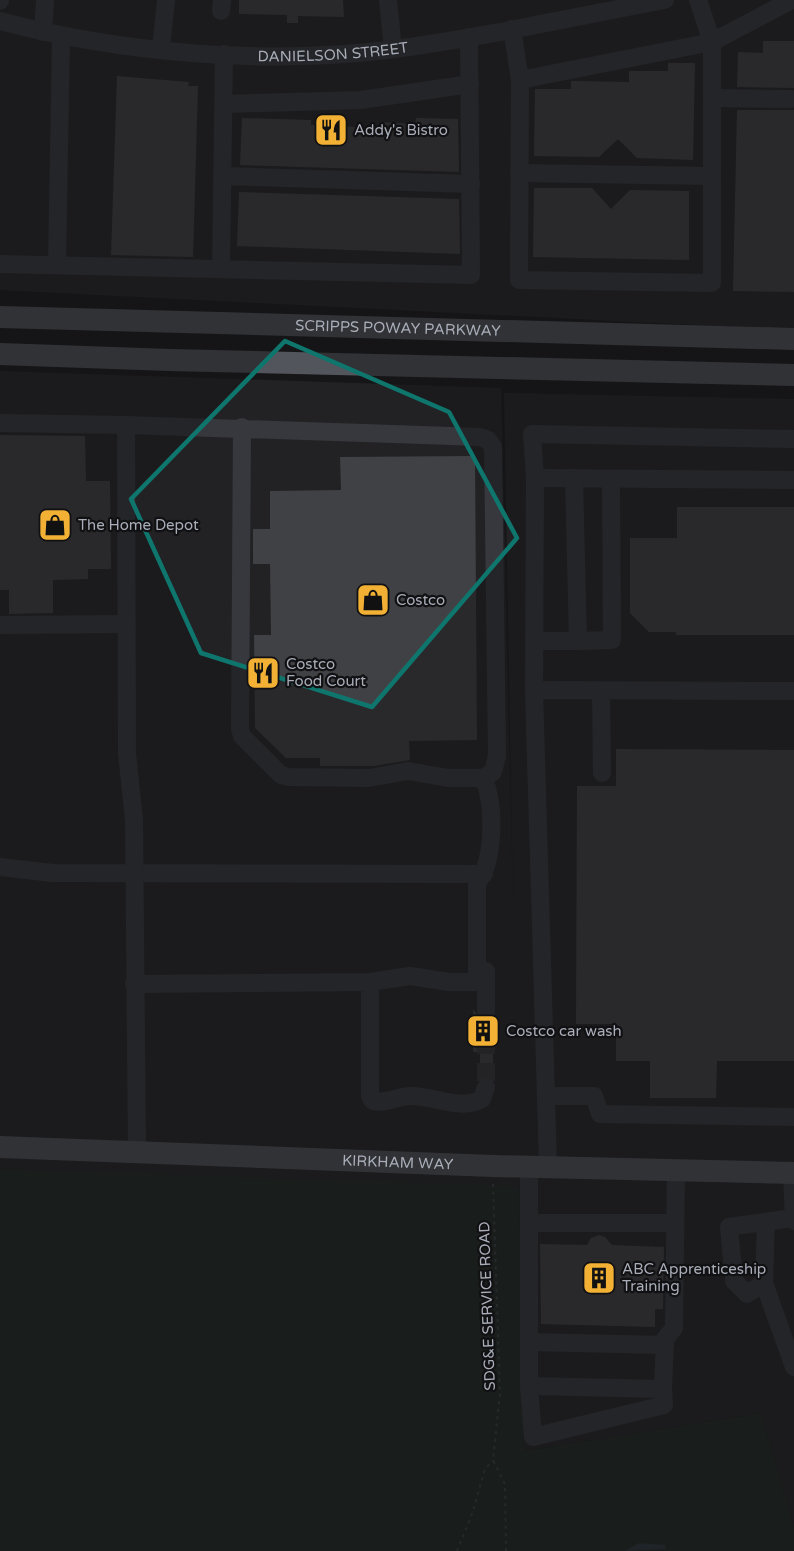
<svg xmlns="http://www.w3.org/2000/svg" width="794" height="1551" font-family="'Varela Round',sans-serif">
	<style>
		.built { fill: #222225 }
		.green { fill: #1e261f }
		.water { fill: #2c353c }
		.building { fill: #404145 }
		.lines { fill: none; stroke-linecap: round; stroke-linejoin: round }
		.minor-tunnel { stroke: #333438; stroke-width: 18; stroke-dasharray: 18 9; stroke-linecap: butt }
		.path { stroke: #3d3f44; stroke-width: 2; stroke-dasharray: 3 4.5; stroke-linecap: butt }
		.minor { stroke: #37383d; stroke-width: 18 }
		.major { stroke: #53555c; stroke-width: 22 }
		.marked { fill: none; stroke: #0f766e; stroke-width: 4.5; stroke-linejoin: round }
		.labels { text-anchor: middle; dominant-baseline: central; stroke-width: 4.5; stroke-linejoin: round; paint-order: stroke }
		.street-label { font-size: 15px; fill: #a8adb8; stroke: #111113 }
		.poi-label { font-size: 15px; fill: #a8adb8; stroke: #111113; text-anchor: start }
	</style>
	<rect width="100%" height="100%" fill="#161618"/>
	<g class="built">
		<path d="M0,0H794V330L0,290Z"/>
		<path d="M0,371L501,388L513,901L504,393L794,399V1526L761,1413L524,1451L125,1174L0,1169Z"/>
	</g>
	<path class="green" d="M0,1169L519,1186L524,1451L761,1413L794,1526V1551H0Z"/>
	<path class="water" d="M639,1543L665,1545V1549L625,1551Z"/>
	<g class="building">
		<path d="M239,0H343L344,17L298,16V23H287V15L239,14Z"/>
		<path d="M763,41H794V88L737,87L738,52L763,53Z"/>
		<path d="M668,63H695L693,160L637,158L618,139L599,157L534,156L535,89H571V81H575L629,82V71H668Z"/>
		<path d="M117,76L189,82L188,86H198L193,257L111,255Z"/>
		<path d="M737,110H794V292L733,291Z"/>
		<path d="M242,118L311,120V125L380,128L381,122L415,124L416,118L458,119L459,172L240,165Z"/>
		<path d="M534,188H592L611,209L630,190L689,191V260L533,257Z"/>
		<path d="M239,192L459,199L460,254L237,246Z"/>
		<path d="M0,435L85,436L86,481H110L111,569H88V579L53,580V613L9,614V590H0Z"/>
		<path d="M475,456L477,740L409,741L410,760L374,766H320V758H286L255,728L254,635H271L270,564H253V529H270V491L341,490L340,457Z"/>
		<path d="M677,507H794V635H676V632H649L630,613V538H677Z"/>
		<path d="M616,749L794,750V1061H717L716,1098H650V1061H616V1024H576L577,786H616Z"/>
		<path d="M473,1009L481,1019L493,1018V1078H480V1052H473Z"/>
		<path d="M599,1235L605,1237L612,1245L664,1247L663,1309H655V1327L541,1324L540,1244L587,1245L591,1238Z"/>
	</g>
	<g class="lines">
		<path class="minor-tunnel" d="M486,1009V1087"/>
		<g class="path">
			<path d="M493,1184L500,1393L493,1460L505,1484L506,1551"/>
			<path d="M457,1551L472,1514L485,1469L493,1460"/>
		</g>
		<g class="minor">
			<path d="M388,0L393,49"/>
			<path d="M698,0L712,42L792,0"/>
			<path d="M0,1V0"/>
			<path d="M221,11L222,0"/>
			<path id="s1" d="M0,21C121,53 262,65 387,50C481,38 573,17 665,0"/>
			<path d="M512,29L520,80L712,42V283L519,280L520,80"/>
			<path d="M43,32L45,0"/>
			<path d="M161,48L166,0"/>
			<path d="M712,98L791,99"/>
			<path d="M224,104L361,100L470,84"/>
			<path d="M519,173L712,176"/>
			<path d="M222,176L471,184"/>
			<path d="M0,264L471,275L469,37"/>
			<path d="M57,265L61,37"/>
			<path d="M221,269L224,54"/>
			<path d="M0,423L126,425"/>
			<path d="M535,478L794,480"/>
			<path d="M0,625L127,624"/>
			<path d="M534,641H578L574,478"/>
			<path d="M578,641L612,640L611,479"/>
			<path d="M534,690L535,478L532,434L794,439"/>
			<path d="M601,691L602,773"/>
			<path d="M483,778C495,803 495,861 477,883V974L486,982"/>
			<path d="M0,867L52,873L484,874"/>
			<path d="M370,982V1096L373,1101C386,1104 398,1096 411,1096C434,1096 461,1111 482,1099L486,1087"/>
			<path d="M134,984L370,982L410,976L449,982H474L482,979"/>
			<path d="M486,1009V971"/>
			<path d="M546,1096H594L600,1114L794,1117"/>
			<path d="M137,1153L134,820L127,753L126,425L480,437L488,440L493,447L497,756L493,772L483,778H448L408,771L369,778L289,777L281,775L242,736L240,729L242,427"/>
			<path d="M529,1167V1386L663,1389L665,1339L674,1328L676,1170"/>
			<path d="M548,1167L534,690L794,691"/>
			<path d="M792,1173L794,1221"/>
			<path d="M766,1222L764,1283L747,1294L734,1281L729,1227L792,1218"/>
			<path d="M529,1223H675"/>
			<path d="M764,1283L794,1367"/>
			<path d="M529,1342L665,1345"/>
			<path d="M529,1386L533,1437L664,1405L663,1389"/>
		</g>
		<g class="major">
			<path id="s2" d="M0,317L794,339"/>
			<path d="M0,354L170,360L794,375"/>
			<path id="s3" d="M0,1147L493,1166L794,1173"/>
		</g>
	</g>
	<path d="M0 0H794V1551H0ZM285,341L449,412L517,538L372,707L201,653L131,499Z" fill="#161618" fill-opacity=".55" fill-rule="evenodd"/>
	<path class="marked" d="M285,341L449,412L517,538L372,707L201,653L131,499Z"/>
	<defs>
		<g id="restaurant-square" transform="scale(1.725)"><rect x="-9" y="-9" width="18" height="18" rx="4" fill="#f2b134" stroke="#111113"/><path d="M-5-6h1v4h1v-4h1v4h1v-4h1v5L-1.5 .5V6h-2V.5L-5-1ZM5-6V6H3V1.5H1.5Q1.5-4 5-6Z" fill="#111"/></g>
		<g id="shop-square" transform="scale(1.725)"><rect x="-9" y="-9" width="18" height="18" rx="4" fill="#f2b134" stroke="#111113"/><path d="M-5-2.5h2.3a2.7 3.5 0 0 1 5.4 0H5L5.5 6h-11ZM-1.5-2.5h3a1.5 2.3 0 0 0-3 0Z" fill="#111"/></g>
		<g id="building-square" transform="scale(1.725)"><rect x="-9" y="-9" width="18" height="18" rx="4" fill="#f2b134" stroke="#111113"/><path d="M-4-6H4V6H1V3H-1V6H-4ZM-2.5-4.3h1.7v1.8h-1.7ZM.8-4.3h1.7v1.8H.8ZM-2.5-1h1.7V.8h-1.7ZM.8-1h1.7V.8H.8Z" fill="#111"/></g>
	</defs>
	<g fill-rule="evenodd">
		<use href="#restaurant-square" x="331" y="130"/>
		<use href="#shop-square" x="55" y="525"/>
		<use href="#shop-square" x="373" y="600"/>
		<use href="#restaurant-square" x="263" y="673"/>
		<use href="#building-square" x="483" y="1031"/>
		<use href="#building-square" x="599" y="1278"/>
	</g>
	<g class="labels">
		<g class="street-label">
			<text stroke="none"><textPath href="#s1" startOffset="336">DANIELSON STREET</textPath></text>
			<text stroke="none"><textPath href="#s2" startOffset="398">SCRIPPS POWAY PARKWAY</textPath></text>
			<text stroke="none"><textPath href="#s3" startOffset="398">KIRKHAM WAY</textPath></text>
			<text transform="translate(487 1306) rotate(-92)">SDG&amp;E SERVICE ROAD</text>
		</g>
		<g class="poi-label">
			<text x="354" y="130">Addy's Bistro</text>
			<text x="78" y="525">The Home Depot</text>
			<text x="396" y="600">Costco</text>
			<text x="286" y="664">Costco<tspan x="286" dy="17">Food Court</tspan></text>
			<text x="506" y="1031">Costco car wash</text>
			<text x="622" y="1269">ABC Apprenticeship<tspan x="622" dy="17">Training</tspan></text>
		</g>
	</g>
</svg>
